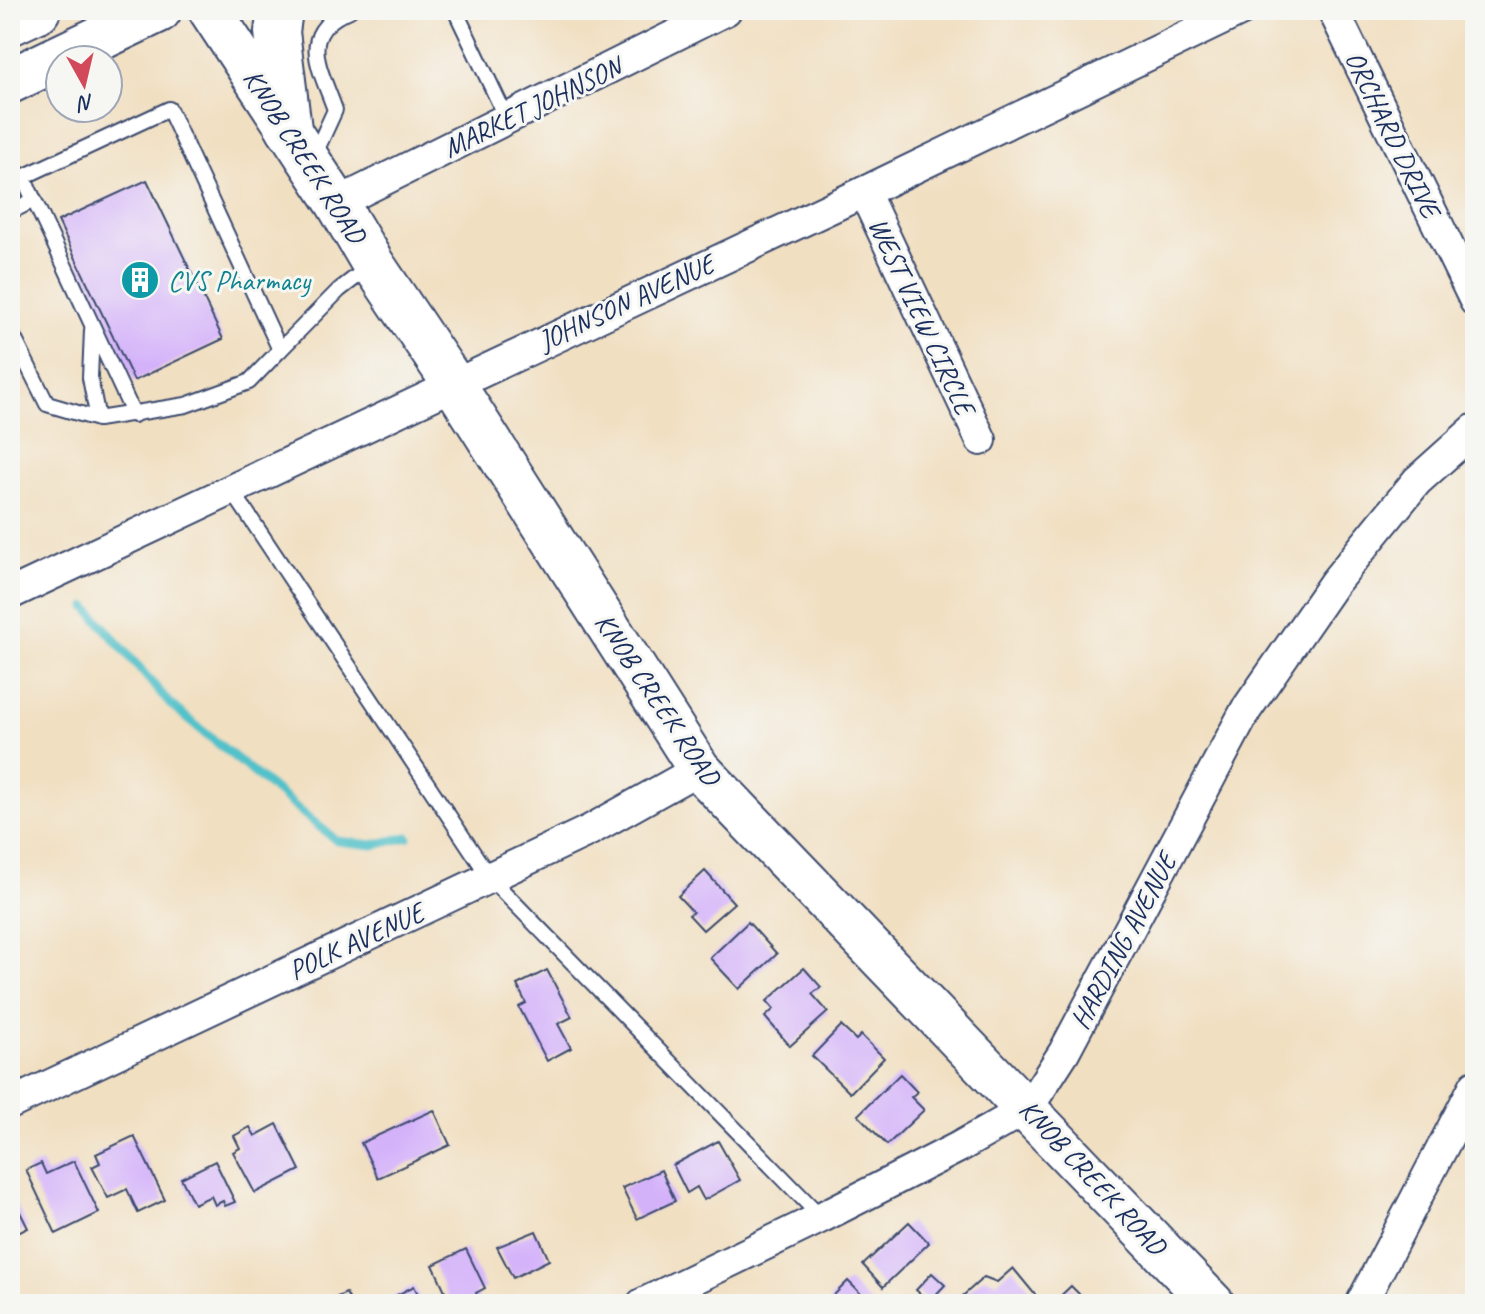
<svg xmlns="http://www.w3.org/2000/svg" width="1485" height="1314" font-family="Caveat,sans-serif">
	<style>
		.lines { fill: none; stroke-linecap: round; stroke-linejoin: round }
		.stream { stroke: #53c1c9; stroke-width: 9 }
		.building { fill: #d4b2fa }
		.service-casing { stroke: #3b496d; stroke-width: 18 }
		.minor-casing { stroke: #3b496d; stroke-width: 34 }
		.secondary-casing { stroke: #3b496d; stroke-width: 46 }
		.primary-casing { stroke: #3b496d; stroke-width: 48 }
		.service { stroke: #fff; stroke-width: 14 }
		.minor { stroke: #fff; stroke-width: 30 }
		.secondary { stroke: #fff; stroke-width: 42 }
		.primary { stroke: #fff; stroke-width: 44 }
		.labels { text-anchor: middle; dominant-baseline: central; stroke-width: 6; stroke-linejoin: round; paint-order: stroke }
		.street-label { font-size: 28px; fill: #1b2f5e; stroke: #f6f6f2 }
		.culture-label { font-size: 28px; fill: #0d838f; stroke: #f6f6f2; text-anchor: start }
	</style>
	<rect width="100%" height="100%" fill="#f6f6f2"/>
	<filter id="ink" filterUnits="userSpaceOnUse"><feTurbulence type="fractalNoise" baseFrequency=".0125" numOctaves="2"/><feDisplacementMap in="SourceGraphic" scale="16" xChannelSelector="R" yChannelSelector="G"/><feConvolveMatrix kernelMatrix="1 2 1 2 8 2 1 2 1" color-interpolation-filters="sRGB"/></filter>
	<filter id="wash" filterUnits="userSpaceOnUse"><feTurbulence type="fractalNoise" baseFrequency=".006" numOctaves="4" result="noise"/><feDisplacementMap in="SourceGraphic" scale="32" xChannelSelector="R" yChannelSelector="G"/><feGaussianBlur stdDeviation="1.8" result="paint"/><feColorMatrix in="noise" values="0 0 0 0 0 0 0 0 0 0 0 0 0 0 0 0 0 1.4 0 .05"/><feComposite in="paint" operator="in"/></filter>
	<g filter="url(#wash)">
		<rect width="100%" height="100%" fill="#f1dfc1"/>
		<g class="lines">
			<path class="stream" d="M87,607L171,705L337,841L373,845L408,837"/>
		</g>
		<g id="blocks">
			<g class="building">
				<path d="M147,180L223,339L134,381L58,221Z"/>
				<path d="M705,871L734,903L703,930L689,915L693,912L678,896Z"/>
				<path d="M748,922L777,954L739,989L710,958Z"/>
				<path d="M804,968L821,987L812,994L828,1012L790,1046L765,1017L774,1009L767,1001Z"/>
				<path d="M547,970L572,1017L558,1024L571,1048L547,1061L519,1007L526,1003L517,985Z"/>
				<path d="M841,1026L856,1040L861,1035L884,1058L850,1093L812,1056Z"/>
				<path d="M900,1074L917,1092L911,1097L924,1110L887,1145L858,1115Z"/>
				<path d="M434,1110L450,1145L378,1178L361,1143Z"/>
				<path d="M277,1124L300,1170L255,1193L233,1152L240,1148L234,1136L250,1127L255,1136Z"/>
				<path d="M134,1136L165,1200L138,1213L127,1189L108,1198L92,1167L100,1163L96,1154Z"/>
				<path d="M718,1141L740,1180L704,1200L697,1187L687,1193L673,1165Z"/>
				<path d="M74,1161L99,1213L56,1234L26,1170L41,1163L46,1174Z"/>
				<path d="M215,1161L235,1202L225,1206L223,1201L215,1205L211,1196L194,1204L181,1178Z"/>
				<path d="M661,1170L675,1201L637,1219L622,1188Z"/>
				<path d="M10,1192L28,1228L10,1237Z"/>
				<path d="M909,1222L929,1243L883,1287L863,1265Z"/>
				<path d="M536,1231L549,1260L513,1278L497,1247Z"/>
				<path d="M466,1249L485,1288L476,1293L480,1302L451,1304L433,1265Z"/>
				<path d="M1013,1268L1037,1297L1028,1304L956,1302L984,1277L997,1282Z"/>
				<path d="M932,1273L945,1285L929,1302L916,1290Z"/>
				<path d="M848,1281L871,1304H832L829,1300Z"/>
				<path d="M414,1286L423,1304H380Z"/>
				<path d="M1071,1286L1085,1300L1080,1304H1052Z"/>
				<path d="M346,1293L352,1304H322Z"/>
			</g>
		</g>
	</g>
	<g filter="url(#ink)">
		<use href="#blocks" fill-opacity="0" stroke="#3b496d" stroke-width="2"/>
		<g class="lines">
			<g class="service-casing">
				<g id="service">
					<path d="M455,10L507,119"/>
					<path d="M313,158L335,110C321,69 295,33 350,10"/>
					<path d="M34,200L134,415"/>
					<path d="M10,212L34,200L23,177L169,109L280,350L339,290L369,267"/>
					<path d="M10,330L47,404L98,419L186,405L249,382L280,350"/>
					<path d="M92,330L90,378L98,419"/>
					<path d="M231,489L490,878L821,1217"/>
				</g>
			</g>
			<g class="minor-casing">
				<g id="minor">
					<path d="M1333,10L1475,301"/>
					<path d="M864,192L981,440"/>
					<path d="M337,203L726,10"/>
					<path d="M10,594L864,192L1242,10"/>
					<path d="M10,1104L590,830L699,769"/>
					<path d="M642,1304L822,1217L959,1147L1028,1108L1064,1052L1246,710L1334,583L1373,535L1417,481L1475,429"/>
					<path d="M1361,1304L1475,1085"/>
				</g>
			</g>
			<g class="secondary-casing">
				<path id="secondary" d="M210,10L337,203L373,264L453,383L699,769L1213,1304"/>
			</g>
			<g class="primary-casing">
				<g id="primary">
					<path d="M280,10L277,32L289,129"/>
					<path d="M10,23L38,10"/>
					<path d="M10,81L159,10"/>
				</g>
			</g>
			<use href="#service" class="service"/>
			<use href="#minor" class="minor"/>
			<use href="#secondary" class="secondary"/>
			<use href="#primary" class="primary"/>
		</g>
	</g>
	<defs>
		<g id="building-disc" transform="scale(2)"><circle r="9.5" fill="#0f9aa8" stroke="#f6f6f2"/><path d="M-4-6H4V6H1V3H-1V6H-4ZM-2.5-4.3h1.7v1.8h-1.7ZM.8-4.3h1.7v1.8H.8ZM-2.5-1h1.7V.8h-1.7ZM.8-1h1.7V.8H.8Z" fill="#fff"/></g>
	</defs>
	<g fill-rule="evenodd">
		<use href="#building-disc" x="140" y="280"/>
	</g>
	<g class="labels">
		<g class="street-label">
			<text transform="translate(532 107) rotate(-26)">MARKET JOHNSON</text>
			<text transform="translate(1393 134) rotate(64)">ORCHARD DRIVE</text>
			<text transform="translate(305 156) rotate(57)">KNOB CREEK ROAD</text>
			<text transform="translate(626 302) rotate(-25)">JOHNSON AVENUE</text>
			<text transform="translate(922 316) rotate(65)">WEST VIEW CIRCLE</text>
			<text transform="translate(658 699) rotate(56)">KNOB CREEK ROAD</text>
			<text transform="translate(356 941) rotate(-25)">POLK AVENUE</text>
			<text transform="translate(1123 941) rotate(-62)">HARDING AVENUE</text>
			<text transform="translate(1093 1177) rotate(47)">KNOB CREEK ROAD</text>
		</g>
		<g class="culture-label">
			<text x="168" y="280">CVS Pharmacy</text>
		</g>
	</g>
	<rect width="1485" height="1314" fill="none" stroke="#f6f6f2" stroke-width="40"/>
	<g transform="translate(84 84) rotate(172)"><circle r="38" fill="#f6f6f2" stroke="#9ea6b7" stroke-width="2"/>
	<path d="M0-6L14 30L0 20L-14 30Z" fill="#d1495b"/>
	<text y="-12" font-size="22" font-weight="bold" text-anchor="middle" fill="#1b2f5e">N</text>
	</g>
</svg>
